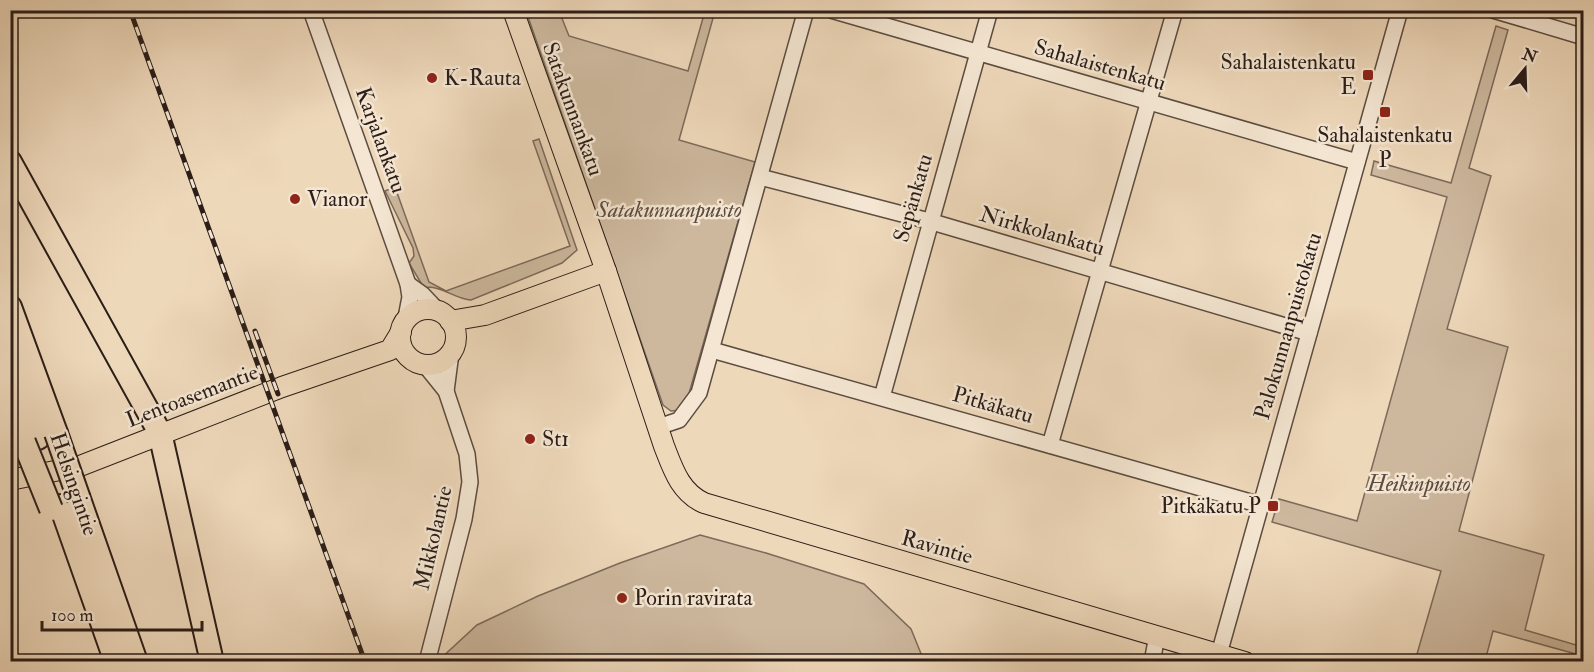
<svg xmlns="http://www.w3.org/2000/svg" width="1594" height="672" font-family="'IM FELL Double Pica',serif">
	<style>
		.green { fill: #cdb89e; stroke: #7c6a5b; stroke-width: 1.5 }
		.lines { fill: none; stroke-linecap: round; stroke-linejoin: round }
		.minor-casing { stroke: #5c4c40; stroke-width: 18 }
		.major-casing { stroke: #2b1d18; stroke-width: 22 }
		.highway-casing { stroke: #2b1d18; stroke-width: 26 }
		.minor { stroke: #f4e6d2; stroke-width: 15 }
		.major { stroke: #eed8ba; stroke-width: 20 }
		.highway { stroke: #eed8ba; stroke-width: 22 }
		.rail-casing { stroke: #2b1d18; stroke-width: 5 }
		.rail { stroke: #f4e6d2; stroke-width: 3; stroke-dasharray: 9; stroke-linecap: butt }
		.highway-bridge-casing { stroke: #2b1d18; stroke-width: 26; stroke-linecap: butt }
		.highway-bridge { stroke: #eed8ba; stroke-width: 22 }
		.poi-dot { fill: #8f2418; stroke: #f4e6d2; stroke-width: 2 }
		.labels { text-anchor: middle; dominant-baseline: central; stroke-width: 5; stroke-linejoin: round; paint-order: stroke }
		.poi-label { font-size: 22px; fill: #2b1d18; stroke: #f4e6d2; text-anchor: start }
		.street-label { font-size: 22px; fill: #2b1d18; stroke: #f4e6d2 }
		.park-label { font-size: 22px; font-style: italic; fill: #5c4c40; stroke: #f4e6d2 }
	</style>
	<rect width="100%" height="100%" fill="#eed8ba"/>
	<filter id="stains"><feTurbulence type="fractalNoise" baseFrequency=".00333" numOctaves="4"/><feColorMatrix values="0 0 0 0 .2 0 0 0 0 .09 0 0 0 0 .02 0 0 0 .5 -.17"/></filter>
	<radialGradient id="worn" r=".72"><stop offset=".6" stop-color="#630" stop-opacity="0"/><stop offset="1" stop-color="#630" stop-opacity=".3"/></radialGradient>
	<g class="green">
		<path d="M526,11H559L569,36L688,71L705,11H715L679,140L755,162L688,397L681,410L671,411L663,405Z"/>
		<path d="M1496,26L1508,30L1469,168L1491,176L1447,329L1508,347L1459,531L1544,555L1525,630L1583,647V656L1493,631L1485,661H1415L1441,571L1272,522L1279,499L1357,521L1447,197L1371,175L1374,161L1451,183Z"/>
		<path d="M539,139L577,250L562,263L471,300C455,299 439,284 424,288L409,263L414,256L413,248L385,191L395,187L429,282L446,291L570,246L533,141Z"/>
		<path d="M700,535L766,553L864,584L911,629L924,661H438L477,625L538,596L620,563Z"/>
	</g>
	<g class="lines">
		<g class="minor-casing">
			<g id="minor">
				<path d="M311,10L408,284L410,297L405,323"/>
				<path d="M831,10L1357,162"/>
				<path d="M1493,10L1584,37"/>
				<path d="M760,177L929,221L1309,333"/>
				<path d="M408,284L422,294L438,311"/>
				<path d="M712,350L1261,505"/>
				<path d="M425,365L446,391L467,454L470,482L464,519L427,662"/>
				<path d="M446,391L451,353"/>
				<path d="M882,397L990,10"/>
				<path d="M658,427L679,420L699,393L806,10"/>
				<path d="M1050,445L1175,10"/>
				<path d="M1219,654L1400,10"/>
				<path d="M1152,662L1157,636"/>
			</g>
		</g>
		<g class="major-casing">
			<g id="major">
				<path d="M513,10L606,271L664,446C673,469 680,492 704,503L1245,662"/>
				<circle cx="428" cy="337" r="28"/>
				<path d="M450,321L485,315L606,271"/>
				<path d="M10,480L80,466L282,387L390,350L401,332"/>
			</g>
		</g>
		<g class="highway-casing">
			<g id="highway">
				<path d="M10,162L160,433L212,662"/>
				<path d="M10,307L56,433"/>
				<path d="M10,361L38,438"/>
				<path d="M10,413L24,442"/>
				<path d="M79,499L136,662"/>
				<path d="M61,506L116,662"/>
			</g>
		</g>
		<use href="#minor" class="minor"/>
		<use href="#major" class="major"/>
		<use href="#highway" class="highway"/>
		<g class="rail-casing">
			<g id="rail">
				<path d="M130,10L365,662"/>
				<path d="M255,331L278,394"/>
			</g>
		</g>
		<use href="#rail" class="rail"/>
		<g class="highway-bridge-casing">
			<g id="highway-bridge">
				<path d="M56,433L79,499"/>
				<path d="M24,442L51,509"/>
			</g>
		</g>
		<use href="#highway-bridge" class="highway-bridge"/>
	</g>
	<g class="poi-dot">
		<rect x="1362" y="69" width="12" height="12" rx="3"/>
		<circle cx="432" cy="78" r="6"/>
		<rect x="1379" y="106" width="12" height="12" rx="3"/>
		<circle cx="295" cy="199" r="6"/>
		<circle cx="530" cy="439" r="6"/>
		<rect x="1267" y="500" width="12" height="12" rx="3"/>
		<circle cx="622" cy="598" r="6"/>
	</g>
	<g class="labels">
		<g class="poi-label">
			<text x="1356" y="62" text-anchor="end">Sahalaistenkatu<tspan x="1356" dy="25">E</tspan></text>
			<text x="444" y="78">K-Rauta</text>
			<text x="1385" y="135" text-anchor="middle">Sahalaistenkatu<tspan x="1385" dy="25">P</tspan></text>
			<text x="307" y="199">Vianor</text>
			<text x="542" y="439">St1</text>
			<text x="1261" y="506" text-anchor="end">Pitkäkatu P</text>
			<text x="634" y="598">Porin ravirata</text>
		</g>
		<g class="street-label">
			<text transform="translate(1100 65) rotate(16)">Sahalaistenkatu</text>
			<text transform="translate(573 109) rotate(70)">Satakunnankatu</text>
			<text transform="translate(381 140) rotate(70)">Karjalankatu</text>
			<text transform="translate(913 198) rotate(-74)">Sepänkatu</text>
			<text transform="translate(1042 231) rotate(16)">Nirkkolankatu</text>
			<text transform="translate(1288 326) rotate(-74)">Palokunnanpuistokatu</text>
			<text transform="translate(192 396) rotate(-21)">Lentoasemantie</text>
			<text transform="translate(993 405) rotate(16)">Pitkäkatu</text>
			<text transform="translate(74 484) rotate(71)">Helsingintie</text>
			<text transform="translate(433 538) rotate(-77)">Mikkolantie</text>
			<text transform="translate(937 547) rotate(16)">Ravintie</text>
		</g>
		<g class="park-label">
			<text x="669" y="210">Satakunnanpuisto</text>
			<text x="1419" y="484">Heikinpuisto</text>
		</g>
	</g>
	<rect width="1594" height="672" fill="none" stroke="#eed8ba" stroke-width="36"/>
	<rect x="12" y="12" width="1570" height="648" fill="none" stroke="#2b1d18" stroke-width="3"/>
	<rect x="18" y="18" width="1558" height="636" fill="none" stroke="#2b1d18" stroke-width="1.5"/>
	<g transform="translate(1525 69) rotate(19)" stroke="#f4e6d2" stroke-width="4.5" paint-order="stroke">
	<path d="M0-4.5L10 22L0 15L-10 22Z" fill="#2b1d18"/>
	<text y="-9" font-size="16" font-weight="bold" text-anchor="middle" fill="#2b1d18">N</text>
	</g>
	<path d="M42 621v9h160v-9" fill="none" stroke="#2b1d18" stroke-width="3"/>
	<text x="51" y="621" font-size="18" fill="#2b1d18" stroke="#f4e6d2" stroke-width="4.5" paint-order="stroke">100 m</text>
	<rect width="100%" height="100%" filter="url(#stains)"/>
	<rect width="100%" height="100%" fill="url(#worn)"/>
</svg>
